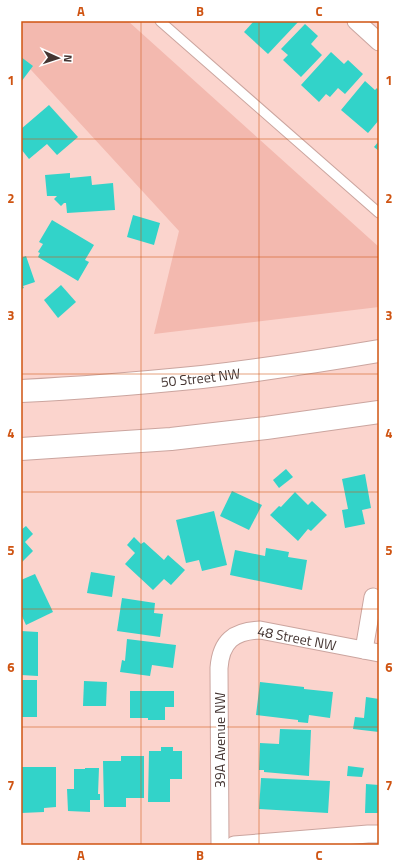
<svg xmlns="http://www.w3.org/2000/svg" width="400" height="866" font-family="'Titillium Web',sans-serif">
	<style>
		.green { fill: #f3b9af }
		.building { fill: #32d3c9 }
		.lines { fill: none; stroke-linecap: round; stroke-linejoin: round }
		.lane-casing { stroke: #cba59f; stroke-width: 11 }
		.street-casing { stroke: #cba59f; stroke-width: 19 }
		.primary-casing { stroke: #cba59f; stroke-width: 24 }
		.lane { stroke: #fff; stroke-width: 9 }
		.street { stroke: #fff; stroke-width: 17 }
		.primary { stroke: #fff; stroke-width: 22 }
		.grid { fill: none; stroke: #cf5412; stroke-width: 1; stroke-opacity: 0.55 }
		.labels { text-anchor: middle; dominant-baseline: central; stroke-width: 4; stroke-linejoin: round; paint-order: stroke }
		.street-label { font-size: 14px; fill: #443532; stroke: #fff }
		.neatline { fill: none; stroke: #cf5412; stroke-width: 1.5 }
		.grid-label { font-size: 13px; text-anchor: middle; font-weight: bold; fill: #cf5412 }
	</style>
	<rect width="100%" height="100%" fill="#fbd4cd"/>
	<path class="green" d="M21,21H128L379,247V307L154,334L179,231L21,59Z"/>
	<g class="building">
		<path d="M254,21H299L268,54L244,32Z"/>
		<path d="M305,24L318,36L311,44L322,55L301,77L283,60L288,55L281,49Z"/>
		<path d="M331,52L344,64L348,60L363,74L345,94L338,88L330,97L326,94L319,102L301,85Z"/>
		<path d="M21,57L33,66L21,82Z"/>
		<path d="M365,81L375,90L377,88L379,90V120L368,133L341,110Z"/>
		<path d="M49,105L78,137L57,155L47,144L29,159L21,149V129Z"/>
		<path d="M379,141V151L374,147Z"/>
		<path d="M70,173V178L91,176L92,185L113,183L115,210L67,213L66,203H64L61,206L54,199L57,196H47L45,175Z"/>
		<path d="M133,215L160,223L154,245L127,237Z"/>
		<path d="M52,220L94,245L85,260L89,262L78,281L38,257L40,253L38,252L43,244L39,242Z"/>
		<path d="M26,256L35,282L23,286L24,288L21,289V258Z"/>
		<path d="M61,285L76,302L58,318L44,300Z"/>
		<path d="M286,469L293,477L279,488L273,480Z"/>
		<path d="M365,474L371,508L362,510L365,524L345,528L342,510L348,509L342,479Z"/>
		<path d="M232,491L262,505L249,530L220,516Z"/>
		<path d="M295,492L308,505L312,501L327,515L311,531L308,529L298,541L270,515L279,506L281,507Z"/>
		<path d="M214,511L227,565L202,571L199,560L186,563L176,520Z"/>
		<path d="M26,526L33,534L25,542L33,551L21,563V530Z"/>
		<path d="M134,537L141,544L144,542L164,560L168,555L185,570L171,585L164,579L153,590L125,564L135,553L127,545Z"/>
		<path d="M266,548L289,552L288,557L307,560L302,590L230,575L235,550L265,556Z"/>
		<path d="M91,572L115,576L112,597L87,593Z"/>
		<path d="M35,574L53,612L26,625L21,614V580Z"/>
		<path d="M122,598L155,603L154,613L163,614L160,637L117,631Z"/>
		<path d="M21,631L38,632V676L21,675Z"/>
		<path d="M127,639L176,645L173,668L152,665L150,676L120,672L122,660L125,661Z"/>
		<rect x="21" y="680" width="16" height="37"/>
		<path d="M84,681L107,682L106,706H83Z"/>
		<path d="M260,682L304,687V689L333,692L330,718L309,715L308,723L298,722V720L256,715Z"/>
		<path d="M130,691H174V707H165V720H148V718H130Z"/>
		<path d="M366,697L379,699V732L353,729L355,717L364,718Z"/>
		<path d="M280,729L311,730L309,776L264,772V770H259L260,743L279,744Z"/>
		<path d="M161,747H173V751H182V779H170V802H148L149,751H161Z"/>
		<path d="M121,756H144V798H126V807H104L103,761H121Z"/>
		<path d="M348,766L364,768L362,777L347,776Z"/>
		<path d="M21,767H56V807L44,808V812L21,813Z"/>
		<path d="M85,768H99L98,794H100V800H90V812L68,811L67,789H74V769H85Z"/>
		<path d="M261,778L330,781L328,813L259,809Z"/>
		<path d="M366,784L379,785V813H365Z"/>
	</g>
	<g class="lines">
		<g class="lane-casing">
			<path id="lane" d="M160,21L379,213"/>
		</g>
		<g class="street-casing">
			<g id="street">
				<path d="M356,21L379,42"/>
				<path d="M364,650L373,597"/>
				<path id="s1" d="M220,845L219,668C221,641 234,631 260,630L379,653"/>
				<path d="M234,845L368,834H379"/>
			</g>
		</g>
		<g class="primary-casing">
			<g id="primary">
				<path id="s2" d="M21,391C82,388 142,383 202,377C261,370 320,361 379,351"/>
				<path d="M21,449L171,439L266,428L379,412"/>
			</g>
		</g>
		<use href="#lane" class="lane"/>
		<use href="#street" class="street"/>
		<use href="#primary" class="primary"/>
	</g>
	<path class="grid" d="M141,21V845M259,21V845M21,139H379M21,257H379M21,374H379M21,492H379M21,609H379M21,727H379"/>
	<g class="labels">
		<g class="street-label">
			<text stroke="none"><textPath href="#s2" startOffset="180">50 Street NW</textPath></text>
			<text stroke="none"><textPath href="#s1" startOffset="278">48 Street NW</textPath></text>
			<text transform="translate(219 740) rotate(-90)">39A Avenue NW</text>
		</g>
	</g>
	<rect width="400" height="866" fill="none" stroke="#ffffff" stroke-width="44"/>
	<g transform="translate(58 58) rotate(93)" stroke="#ffffff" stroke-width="3" paint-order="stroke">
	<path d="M0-3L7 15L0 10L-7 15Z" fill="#443532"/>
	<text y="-6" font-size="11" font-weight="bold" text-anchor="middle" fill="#443532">N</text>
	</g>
	<rect x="22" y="22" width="356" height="822" class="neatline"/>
	<g class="grid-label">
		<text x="81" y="16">A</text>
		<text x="200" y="16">B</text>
		<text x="319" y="16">C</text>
		<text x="11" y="85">1</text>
		<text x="389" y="85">1</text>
		<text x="11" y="203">2</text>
		<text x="389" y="203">2</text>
		<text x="11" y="320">3</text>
		<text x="389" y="320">3</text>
		<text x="11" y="438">4</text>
		<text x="389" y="438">4</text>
		<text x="11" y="555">5</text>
		<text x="389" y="555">5</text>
		<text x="11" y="672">6</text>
		<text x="389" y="672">6</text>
		<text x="11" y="790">7</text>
		<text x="389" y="790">7</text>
		<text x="81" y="860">A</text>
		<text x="200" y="860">B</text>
		<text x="319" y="860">C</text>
	</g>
</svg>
